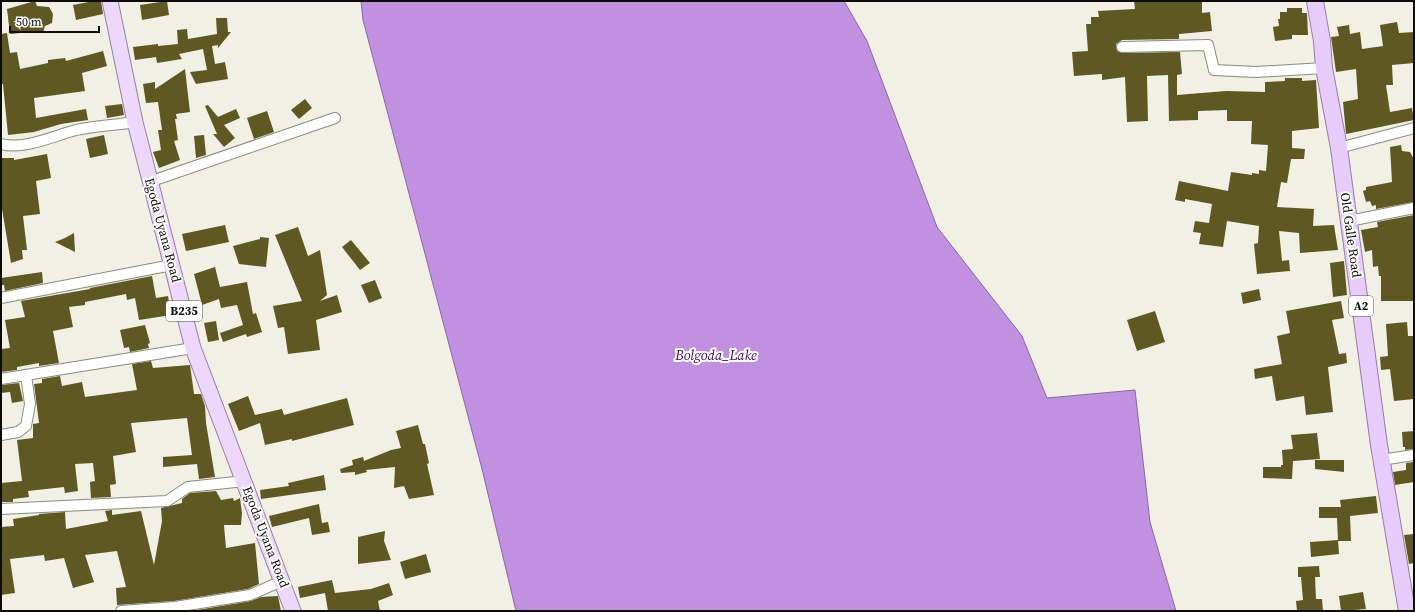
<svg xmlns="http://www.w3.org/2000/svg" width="1415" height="612" font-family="'Source Serif 4',serif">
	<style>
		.water { fill: #c190e1; stroke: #8b68a0 }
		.building { fill: #5f5822 }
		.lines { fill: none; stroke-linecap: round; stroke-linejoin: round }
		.minor-casing { stroke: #8b8a7f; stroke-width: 12 }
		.primary-casing { stroke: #967fa5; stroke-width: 17 }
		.trunk-casing { stroke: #967fa5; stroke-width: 18 }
		.minor { stroke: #fff; stroke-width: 10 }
		.primary { stroke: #edd8fb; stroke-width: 15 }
		.trunk { stroke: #e7cbfa; stroke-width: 16 }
		.labels { text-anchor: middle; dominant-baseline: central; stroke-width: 4; stroke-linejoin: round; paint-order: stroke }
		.shield { fill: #fff; stroke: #555452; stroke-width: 1 }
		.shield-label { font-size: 12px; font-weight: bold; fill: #0c0b08 }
		.street-label { font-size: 13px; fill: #0c0b08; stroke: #fff }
		.water-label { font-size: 14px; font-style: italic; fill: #3c0c55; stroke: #fff }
	</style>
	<rect width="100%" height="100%" fill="#f1f0e4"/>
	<path class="water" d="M361,1H844L867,41L937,227L1022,336L1047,398L1135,390L1150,522L1176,611H516L482,469L363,20Z"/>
	<g class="building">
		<path d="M35,1L37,6L49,7L53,14L52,23L45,26L43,33L30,32L10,34L7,9Z"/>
		<path d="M94,1H101L103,14L76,20L73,5Z"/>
		<path d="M167,1L169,15L142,20L140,5Z"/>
		<path d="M1134,1H1202V13L1210,12L1212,31L1179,34V39L1122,40L1116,44L1117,51L1122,53L1180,52L1182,74L1177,75V95L1226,91L1265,92V82L1285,81V78H1302V81L1316,80L1319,128L1292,131V148L1305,149L1304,159H1291L1287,183L1281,182L1277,207L1314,209L1313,226L1334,225L1338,250L1300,253L1299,233L1279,231L1282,261L1289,260L1290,271L1257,274L1254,244L1258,243L1259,226L1227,221L1223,247L1199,244L1201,233L1193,232L1195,221L1209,223L1212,204L1185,199V202L1175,200L1179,181L1228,191L1231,172L1252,175V173L1259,174V170L1266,171L1268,145L1251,144L1252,121H1227V110L1198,111V120L1169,121L1168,75L1147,76L1148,121L1127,122L1125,77L1102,80V74L1074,76L1072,52L1088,51L1086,24H1091V17H1099L1098,11L1135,9Z"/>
		<path d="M1287,8H1302V13H1307L1308,35H1292V39L1275,41L1273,27L1279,26L1278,19H1280V12H1287Z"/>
		<path d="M216,18H227L228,32H231L218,48V45L212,46L215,64L225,62L228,79L196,84L190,72L207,70L203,49L179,54L182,59L157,63L156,57L135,60L133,47L158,44V46L178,44L177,30L187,29L188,39L217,34Z"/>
		<path d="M1397,22L1399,33L1414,32V63L1392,65L1393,85H1386L1390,112L1412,108L1414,120L1346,134L1343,102L1358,99L1356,69L1336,72L1331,37L1339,36L1337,27L1349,25L1350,34L1360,32L1362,49L1383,46L1380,25Z"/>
		<path d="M7,33L10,53L17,52L20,69L48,63V60L65,58L66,61L103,51L107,66L82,73L85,91L34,98L36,118L86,109L88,120L61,124L34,132L8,135L3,84H1V34Z"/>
		<path d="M185,69L190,112L176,114L177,119H175L178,140L174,141L180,160L159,168L153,152L161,150L158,130H162L158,102L146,103L143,84L155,82V89Z"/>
		<path d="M305,99L312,108L299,119L291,110Z"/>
		<path d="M122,104L124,115L107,118L105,106Z"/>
		<path d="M208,105L218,117L236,109L240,118L224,125L235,138L224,147L213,134H217L205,106Z"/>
		<path d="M267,111L274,132L254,139L247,118Z"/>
		<path d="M104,135L108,154L90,158L86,139Z"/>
		<path d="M204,135L206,155L196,158L194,136Z"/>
		<path d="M1401,145L1402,151L1410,152L1414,159V202L1376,209V205L1372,206L1370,201L1366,202L1363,191L1366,190V187L1392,182L1390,147Z"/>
		<path d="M47,154L51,178L36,181L40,214L23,216L27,250H22L23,259L11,263L1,203V158H14V160Z"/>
		<path d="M1414,215V301H1381V276H1379L1378,266L1373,267L1372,250L1365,252L1361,230L1378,227L1377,222Z"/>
		<path d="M225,225L229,242L186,251L182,234Z"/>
		<path d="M298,227L308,256L320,250L327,295L320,301L337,295L342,312L316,320L320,350L288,354L284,327L278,328L273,306L302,301L275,235Z"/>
		<path d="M74,233L75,252L55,242L65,238Z"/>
		<path d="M260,237L269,238L266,267L239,264L233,246L260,239Z"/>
		<path d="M351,240L370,263L360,270L342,247Z"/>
		<path d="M1344,261L1347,295L1333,297L1330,263Z"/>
		<path d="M215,267L220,287L247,282L253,314L256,313L262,332L247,337L246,334L223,342L220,333L243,325L237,305L221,308L219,299L202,305L194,274Z"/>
		<path d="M42,272L43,283L5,291L4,285H1V278Z"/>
		<path d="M152,276L156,298L168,296L171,315L139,320L135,298L127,300L126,294L85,302V305L69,307L73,327L53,331L59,363L39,366V363L17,367V370L1,372V349L10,348L5,320L25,317L21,301L90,289V288Z"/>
		<path d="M375,280L382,298L369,303L361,285Z"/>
		<path d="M1259,289L1261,300L1243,304L1241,293Z"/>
		<path d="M1341,301L1344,318L1332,320L1339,354L1346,353L1347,363L1328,367L1333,412L1306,415L1304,396L1276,401L1272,376L1255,379L1254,369L1282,364L1277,336L1290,333L1286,311Z"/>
		<path d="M1155,311L1165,342L1137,351L1127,320Z"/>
		<path d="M216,321L219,340L208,342L204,323Z"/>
		<path d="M1407,322L1408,336H1414V399L1394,401L1390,369L1381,370L1380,357L1388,356L1386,324Z"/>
		<path d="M145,325L150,343L148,344L149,348L130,352L129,347L124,348L120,330Z"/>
		<path d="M151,361L153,368L190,365L194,394H201L205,406L206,423L215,477L199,479L197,464L163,467V457L192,455L187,418L131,423L136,452L113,456L116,484L110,485L111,497L91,498L90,482L95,481L93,463L75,464L78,491L65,493L64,487L28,491L29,497L13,499V502H1V483L22,481L17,440L33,438V424L39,423L34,384L42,383V379L60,376L62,386L82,382L85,397L137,390L132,364Z"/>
		<path d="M19,383L23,401L12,403L10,392L1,393V385Z"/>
		<path d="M248,396L255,415L282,409L284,415L347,398L354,425L292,441V439L265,445L260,423L239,431L228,404Z"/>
		<path d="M418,425L423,444H425L429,463L427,464L434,495L409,499L404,486L394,488L395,467L366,470L367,472L355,475V472L341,473L340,469L353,465L352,460L363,457L364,461L391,450L401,448L396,431Z"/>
		<path d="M1414,431V449L1405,450V447H1403L1402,432Z"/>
		<path d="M1317,433L1320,459L1293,461L1292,479L1263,478V467H1281V465H1283L1282,450L1293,449L1291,435Z"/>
		<path d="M1315,460H1344V472L1315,469Z"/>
		<path d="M1414,462V482L1395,485L1393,472L1406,470V463Z"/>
		<path d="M324,475L326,490L261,499L260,490L289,486L288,483Z"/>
		<path d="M216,491L221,500L233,498L234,501L240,498L242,513L241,525H224L226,548L255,543L259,584L248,589L174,601L117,605L116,588L126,587L117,551L85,555L94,582L73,588L64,558L45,561L44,555L10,559L15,593L1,595V527L14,526L13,519L39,515V514L65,512L66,529L108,521L105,511L112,510V515L141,511L154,565L162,521L161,508L182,503V499L190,493Z"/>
		<path d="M1376,496L1378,513L1350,516L1351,541H1338L1337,518H1319V507H1341L1340,500Z"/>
		<path d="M319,504L322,523L328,522L330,532L312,535L309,518L272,527L269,516Z"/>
		<path d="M385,531L384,541L391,560L358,564V537Z"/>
		<path d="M1414,534V563L1409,564L1404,535Z"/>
		<path d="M1338,540L1339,554L1311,557L1310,542Z"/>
		<path d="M426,554L431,572L405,579L400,562Z"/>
		<path d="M1319,566L1320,577H1315L1316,599H1322L1323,611H1297L1296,601L1303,600L1301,577H1298V567Z"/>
		<path d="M332,580L335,593L371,589L389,583L393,595L378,601L380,611H328L325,593L300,598L298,587Z"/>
		<path d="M1363,592L1366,609L1341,611L1339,596Z"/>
		<path d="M278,596L281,611H191L251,601L261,597Z"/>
	</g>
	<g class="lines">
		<g class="minor-casing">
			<g id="minor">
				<path d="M1122,47L1208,45L1214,70L1256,72L1324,68"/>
				<path d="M1,144C25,150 53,136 76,130C95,126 116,125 135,122"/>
				<path d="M1339,148L1414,128"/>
				<path d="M149,182L335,118"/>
				<path d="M1349,221L1414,208"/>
				<path d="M1,298L172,265"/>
				<path d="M1,379L193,348"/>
				<path d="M1,435L18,432L26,426L30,404L26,375"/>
				<path d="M1381,460L1414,455"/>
				<path d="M1,509L167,501L188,487L245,481"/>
				<path d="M121,611L175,607L250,595L282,581"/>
			</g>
		</g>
		<g class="primary-casing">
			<path id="primary" d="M110,1L135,122L193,348L293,611"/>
		</g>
		<g class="trunk-casing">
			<path id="trunk" d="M1315,1L1322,41L1324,68L1339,148L1379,445L1407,611"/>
		</g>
		<use href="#minor" class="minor"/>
		<use href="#primary" class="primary"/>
		<use href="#trunk" class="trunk"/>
	</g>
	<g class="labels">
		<g class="shield">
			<rect x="1349" y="296" width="24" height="20" rx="3"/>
			<rect x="166" y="301" width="36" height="20" rx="3"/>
		</g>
		<g class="shield-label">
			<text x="1361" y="306">A2</text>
			<text x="184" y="311">B235</text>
		</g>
		<g class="street-label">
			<text transform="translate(163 230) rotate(75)">Egoda Uyana Road</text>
			<text transform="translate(1351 235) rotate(82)">Old Galle Road</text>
			<text transform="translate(266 537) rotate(69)">Egoda Uyana Road</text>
		</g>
		<g class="water-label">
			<text x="716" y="355">Bolgoda_Lake</text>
		</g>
	</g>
	<rect width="1415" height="612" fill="none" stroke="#0c0b08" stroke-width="4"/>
	<path d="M10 26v6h89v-6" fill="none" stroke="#0c0b08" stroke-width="2"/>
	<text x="16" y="26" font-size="12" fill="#0c0b08" stroke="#ffffff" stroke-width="3" paint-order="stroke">50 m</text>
</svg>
